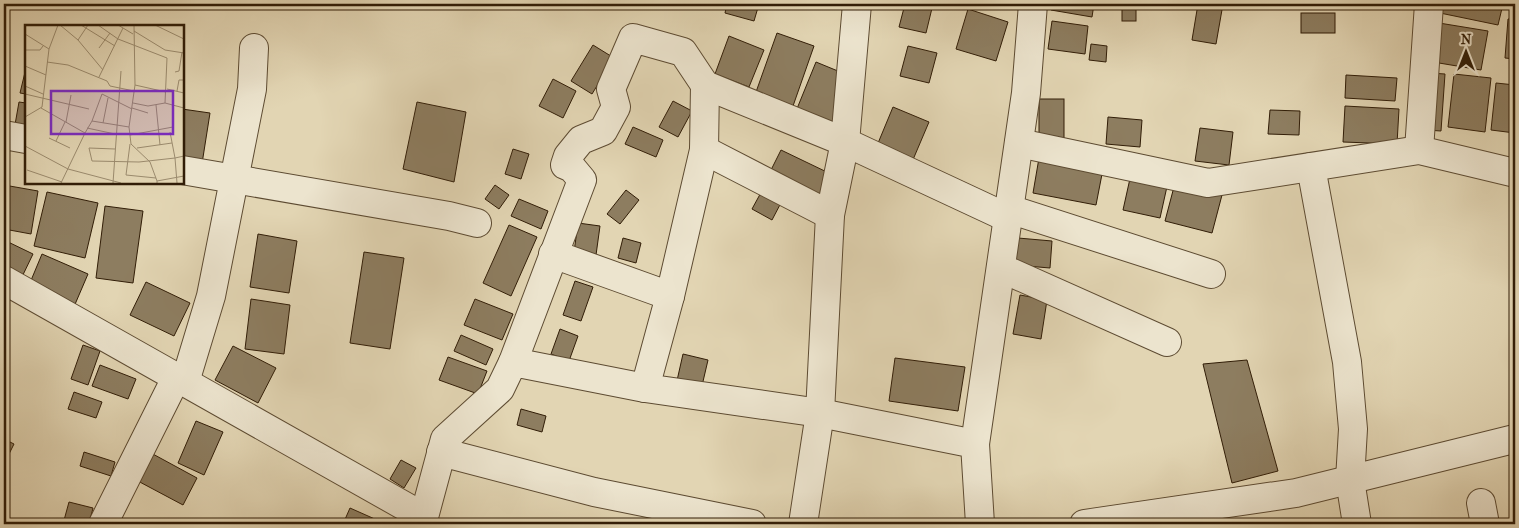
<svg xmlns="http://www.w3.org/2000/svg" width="1519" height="528" font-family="'IM FELL French Canon',serif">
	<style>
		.building { fill: #8d7d60; stroke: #311d07 }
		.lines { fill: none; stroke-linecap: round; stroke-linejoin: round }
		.street-casing { stroke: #5d4b32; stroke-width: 30 }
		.street { stroke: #ece4ce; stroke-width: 28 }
		.inset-road { fill: none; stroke: #9b8b6e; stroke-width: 1 }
		.view { fill: #7b2cbf; fill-opacity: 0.15; stroke: #7b2cbf; stroke-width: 2.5 }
		.inset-edge { fill: none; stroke: #311d07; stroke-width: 2.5 }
	</style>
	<rect width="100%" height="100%" fill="#e2d5b3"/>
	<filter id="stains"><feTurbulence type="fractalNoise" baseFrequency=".004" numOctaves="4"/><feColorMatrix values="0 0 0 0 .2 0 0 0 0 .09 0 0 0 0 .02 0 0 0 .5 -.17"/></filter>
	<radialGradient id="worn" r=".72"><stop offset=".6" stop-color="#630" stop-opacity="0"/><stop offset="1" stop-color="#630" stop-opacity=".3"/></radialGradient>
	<g class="building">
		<path d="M727,4H759L754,21L725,13Z"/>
		<path d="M905,4H933L926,33L899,27Z"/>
		<path d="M1052,4H1094L1092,17L1051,10Z"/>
		<rect x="1122" y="4" width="14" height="17"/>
		<path d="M1198,4H1223L1216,44L1192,40Z"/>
		<path d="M1442,4H1503L1498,25L1440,13Z"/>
		<path d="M968,9L1008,22L996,61L956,49Z"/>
		<rect x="1301" y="13" width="34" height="20"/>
		<path d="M1508,19H1515V59L1505,58Z"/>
		<path d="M1052,21L1088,26L1085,54L1048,49Z"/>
		<path d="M1439,23L1488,31L1481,70L1433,62Z"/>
		<path d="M777,33L814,46L793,106L756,92Z"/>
		<path d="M729,36L764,50L749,87L715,74Z"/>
		<path d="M1091,44L1107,46L1106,62L1089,60Z"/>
		<path d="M593,45L614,58L592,94L571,81Z"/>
		<path d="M908,46L937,53L929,83L900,76Z"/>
		<path d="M816,62L850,76L829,130L794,116Z"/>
		<path d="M26,68V94L20,93Z"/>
		<path d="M1430,73L1445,74L1441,131L1426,130Z"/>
		<path d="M1454,74L1491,78L1485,132L1448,127Z"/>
		<path d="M1346,75L1397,78L1395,101L1345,98Z"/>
		<path d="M553,79L576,91L563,118L539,106Z"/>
		<path d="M1496,83L1515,85V133L1491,130Z"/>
		<rect x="1039" y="99" width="25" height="40"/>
		<path d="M673,101L692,111L678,137L659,127Z"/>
		<path d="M19,102L26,103V138L13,136Z"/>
		<path d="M417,102L466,112L454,182L403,169Z"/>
		<path d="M1345,106L1399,109L1397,144L1343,142Z"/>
		<path d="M893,107L929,122L912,162L876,148Z"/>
		<path d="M182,109L210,113L201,170L182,167Z"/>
		<path d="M1270,110L1300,111L1299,135L1268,134Z"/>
		<path d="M1108,117L1142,120L1140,147L1106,144Z"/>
		<path d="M633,127L663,140L656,157L625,144Z"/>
		<path d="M1200,128L1233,132L1229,165L1195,161Z"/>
		<path d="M513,149L529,154L521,179L505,174Z"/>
		<path d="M781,150L833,175L820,203L767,178Z"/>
		<path d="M1039,158L1103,169L1096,205L1033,193Z"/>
		<path d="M1131,174L1168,182L1160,218L1123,210Z"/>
		<path d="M1175,183L1222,195L1212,233L1165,221Z"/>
		<path d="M4,185L38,191L31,234L4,229Z"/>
		<path d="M495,185L509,195L499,209L485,199Z"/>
		<path d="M764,187L784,197L772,220L752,209Z"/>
		<path d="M626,190L639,200L620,224L607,214Z"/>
		<path d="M47,192L98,203L85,258L34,246Z"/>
		<path d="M519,199L548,211L541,229L511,216Z"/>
		<path d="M105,206L143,211L133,283L96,278Z"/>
		<path d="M578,223L600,226L596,255L574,252Z"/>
		<path d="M509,225L537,237L511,296L483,283Z"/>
		<path d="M258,234L297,241L289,293L250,287Z"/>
		<path d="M623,238L641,243L636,263L618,258Z"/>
		<path d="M1018,238L1052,241L1050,268L1015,265Z"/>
		<path d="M4,240L33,254L20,281L4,273Z"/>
		<path d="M364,252L404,258L390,349L350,343Z"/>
		<path d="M42,254L88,274L73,309L27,290Z"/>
		<path d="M575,281L593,287L581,321L563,315Z"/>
		<path d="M146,282L190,303L174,336L130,315Z"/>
		<path d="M1020,295L1047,300L1041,339L1013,334Z"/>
		<path d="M251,299L290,305L284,354L245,349Z"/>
		<path d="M475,299L513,314L502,340L464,325Z"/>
		<path d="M560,329L578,336L569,361L551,354Z"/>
		<path d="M461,335L493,349L486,365L454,351Z"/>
		<path d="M83,345L100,351L88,385L71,379Z"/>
		<path d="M233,346L276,368L258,403L215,380Z"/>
		<path d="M683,354L708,360L701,390L676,385Z"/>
		<path d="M448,357L487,371L478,394L439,380Z"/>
		<path d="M895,358L965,367L958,411L889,401Z"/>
		<path d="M1247,360L1278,471L1232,483L1203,364Z"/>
		<path d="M100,365L136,379L128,399L92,386Z"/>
		<path d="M74,392L102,402L96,418L68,409Z"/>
		<path d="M521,409L546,416L542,432L517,425Z"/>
		<path d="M196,421L223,432L204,475L178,463Z"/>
		<path d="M4,439L14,444L4,464Z"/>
		<path d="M84,452L115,462L111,476L80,466Z"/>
		<path d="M151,453L197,478L183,505L136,480Z"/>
		<path d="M401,460L416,468L404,488L390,479Z"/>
		<path d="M69,502L93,508L89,524H63Z"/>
		<path d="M350,508L386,524H343Z"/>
	</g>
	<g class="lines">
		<g class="street-casing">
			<g id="street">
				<path d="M4,135L26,139"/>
				<path d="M1019,143L1208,183L1419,150L1515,173"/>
				<path d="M704,150L830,215"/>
				<path d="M1419,150L1429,4"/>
				<path d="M1311,167L1347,362L1353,429L1350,480L1357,524"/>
				<path d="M182,170L449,216L477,223"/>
				<path d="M1009,209L1211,274"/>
				<path d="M553,254L670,296"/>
				<path d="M1001,268L1167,342"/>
				<path d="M4,280L424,517L420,524"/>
				<path d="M513,362L582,180L572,168L565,165L568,156L581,140L603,131L616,107L611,89L633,38L683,52L705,85L845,142L1008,218"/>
				<path d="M185,382L211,296L252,89L254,48"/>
				<path d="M645,388L670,296L704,150L705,85"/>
				<path d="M975,444L1026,93L1033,4"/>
				<path d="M441,452L594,492L752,524"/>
				<path d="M1481,503L1485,524"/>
				<path d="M424,517L445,439L500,389L513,362L645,388L820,413L975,444L980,524"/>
				<path d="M103,524L177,376"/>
				<path d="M803,524L820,413L830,215L845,142L857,4"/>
				<path d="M1084,524L1296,493L1514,439"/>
			</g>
		</g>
		<use href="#street" class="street"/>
	</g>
	<g transform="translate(25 25)">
		<rect width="159" height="159" fill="#e2d5b3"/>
		<path class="inset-road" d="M35,0L53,15L78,45M56,0L90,21M73,0L93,14L142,33L140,78M93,0L108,9M130,0L159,14M109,6L140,25L159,28M0,9L24,24L17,82L0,92M53,15L63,0M74,23L85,8M24,24L33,0M0,25H15L18,21M22,37L43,40L82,56L85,61L109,66M0,41L21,50M150,47L154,46L157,27M74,52L98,3M110,60L141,67M0,61L18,69M142,64L159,68M152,66L154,55H159M0,69L64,84M108,78L123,81L140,78L159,83M131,80L135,120M16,83L60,108L36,158M107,83L123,88M67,96L77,69L107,84M41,97L46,70M78,98L83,73M104,102L110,60L109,0M62,103L90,109M145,107L150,133L159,131M60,108L67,96L104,102L106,119L125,137L132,156M105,110L148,102M24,113L45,123M31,116L40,97M105,119L101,150L131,153M0,121L43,144L96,158M112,123L147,118M90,124L64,123L67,136L114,137L150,133L152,158M2,145L37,157M88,158L96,46M132,158V156L159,151"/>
		<path class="view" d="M26,66H148V109H26Z"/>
		<rect width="159" height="159" class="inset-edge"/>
	</g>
	<rect width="1519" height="528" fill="none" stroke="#e2d5b3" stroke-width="20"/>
	<rect x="5" y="5" width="1509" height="518" fill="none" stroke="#311d07" stroke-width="2.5"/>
	<rect x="10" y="10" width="1499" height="508" fill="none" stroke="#311d07"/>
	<g transform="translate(1466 52)" stroke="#ece4ce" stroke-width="4" paint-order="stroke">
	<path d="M0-4L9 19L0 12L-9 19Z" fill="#311d07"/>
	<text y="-8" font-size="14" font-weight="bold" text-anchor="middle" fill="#311d07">N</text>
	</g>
	<rect width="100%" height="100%" filter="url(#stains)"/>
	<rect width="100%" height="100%" fill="url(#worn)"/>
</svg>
